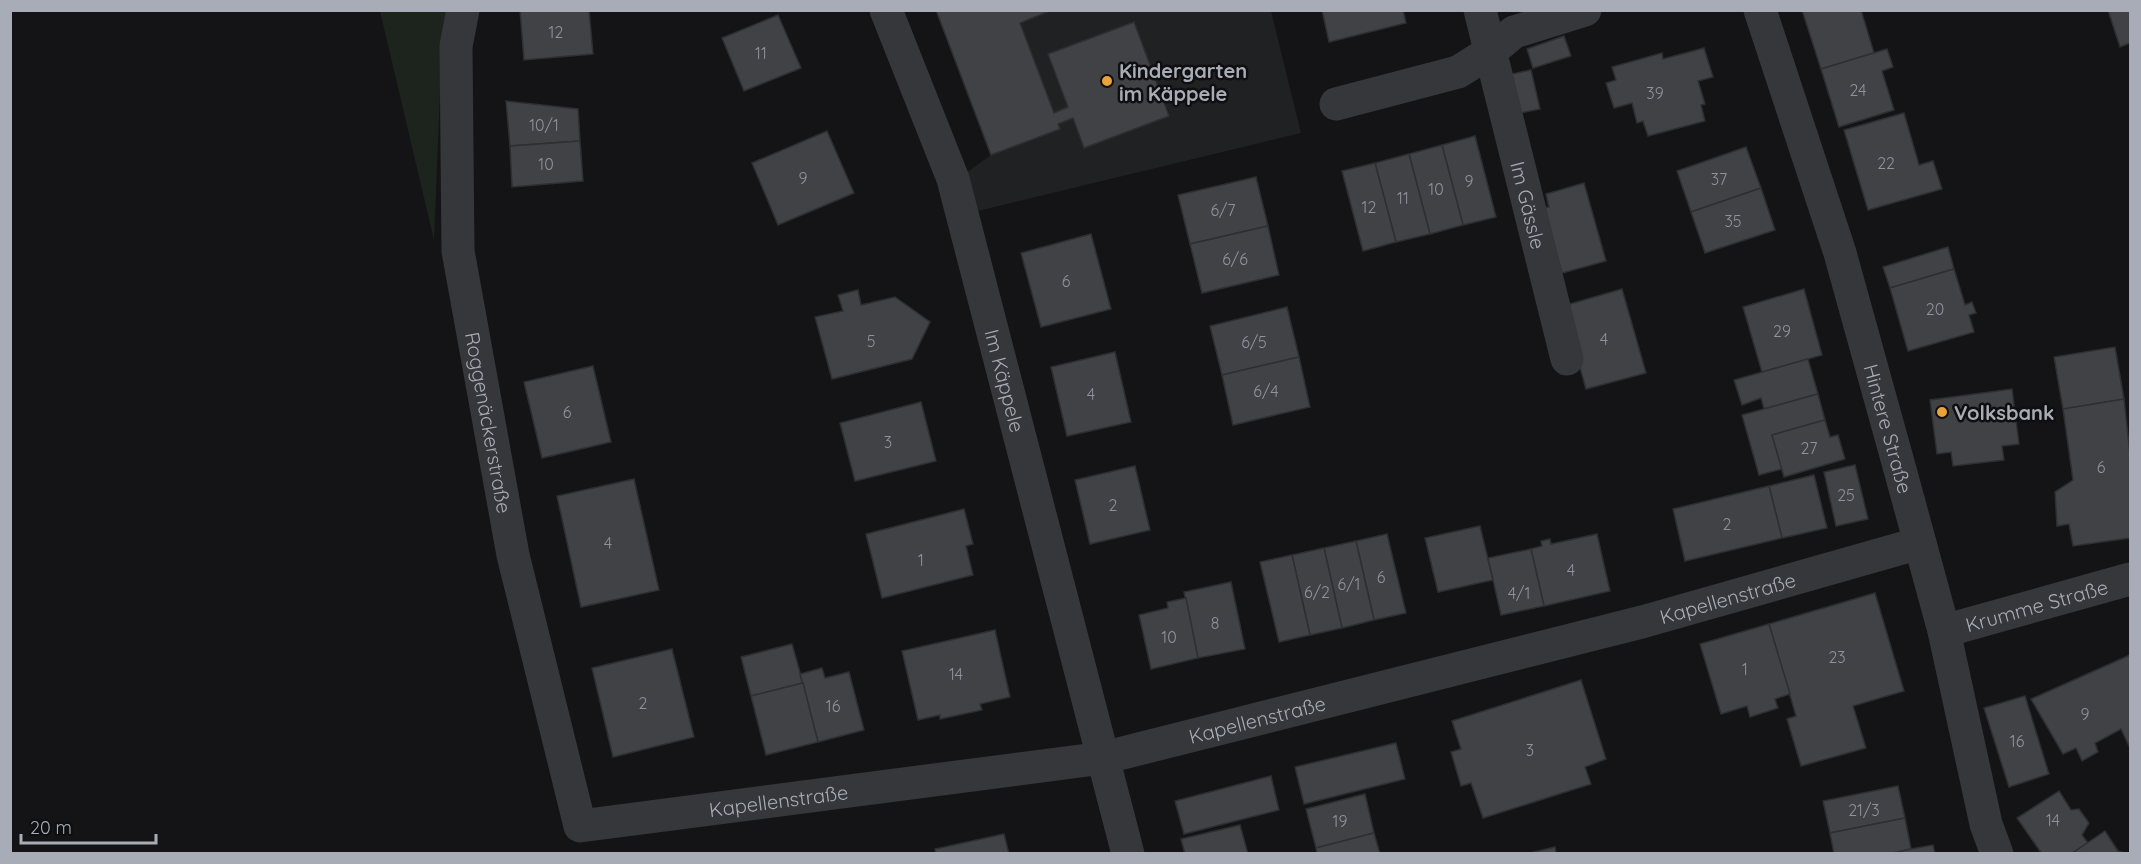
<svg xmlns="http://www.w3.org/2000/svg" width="2141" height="864" font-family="Quicksand,sans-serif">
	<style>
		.built { fill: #202123 }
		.green { fill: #1d241d }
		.building { fill: #414246; stroke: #2e2f32; stroke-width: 1.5 }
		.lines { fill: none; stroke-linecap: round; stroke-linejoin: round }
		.minor { stroke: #36373b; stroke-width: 33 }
		.poi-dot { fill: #e9a339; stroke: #0f0f11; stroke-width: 2 }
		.labels { text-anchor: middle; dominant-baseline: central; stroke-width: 5; stroke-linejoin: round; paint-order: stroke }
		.number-label { font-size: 16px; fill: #8e929a }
		.poi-label { font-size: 20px; font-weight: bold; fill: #a7acb6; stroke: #0f0f11; text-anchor: start }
		.street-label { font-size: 20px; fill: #a7acb6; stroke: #0f0f11 }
	</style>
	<rect width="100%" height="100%" fill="#141416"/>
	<path class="built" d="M936,11H1271L1301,133L978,211L966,173L991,155Z"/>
	<path class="green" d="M380,11H447L442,45L434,240Z"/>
	<g class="building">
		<path d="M520,10H589L593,54L524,60Z"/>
		<path d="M936,10H1052L1020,23L1054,113L1068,107L1048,54L1134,22L1169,116L1084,148L1073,118L1058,124L1060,129L991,155Z"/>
		<path d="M1322,10H1403L1406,23L1329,42Z"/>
		<path d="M1802,10H1861L1874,53L1821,69Z"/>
		<path d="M2108,10H2130V43L2120,47Z"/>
		<path d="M778,15L801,68L744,91L722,38Z"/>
		<path d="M1564,36L1571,56L1533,68L1527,49Z"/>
		<path d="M1704,48L1713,77L1698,81L1705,104L1701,105L1705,121L1648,136L1643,121L1637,123L1632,103L1614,108L1606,83L1616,80L1612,67L1662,53L1663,59Z"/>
		<path d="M1887,49L1893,67L1882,71L1894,110L1839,127L1821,69Z"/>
		<path d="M1531,70L1540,109L1520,113L1512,74Z"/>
		<path d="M506,101L578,109L580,141L510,146Z"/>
		<path d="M1904,113L1919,165L1933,161L1942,189L1868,210L1844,130Z"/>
		<path d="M827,131L854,193L778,225L752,163Z"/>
		<path d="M1475,136L1496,217L1463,225L1442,145Z"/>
		<path d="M580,141L583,181L512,187L510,146Z"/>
		<path d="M1442,145L1463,225L1430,234L1409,154Z"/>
		<path d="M1746,147L1761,188L1691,212L1677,171Z"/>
		<path d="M1409,154L1430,234L1396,242L1375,163Z"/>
		<path d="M1375,163L1396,242L1363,251L1342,171Z"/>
		<path d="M1256,177L1268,226L1190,244L1178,195Z"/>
		<path d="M1584,183L1606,261L1562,273L1544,208L1549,207L1546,194Z"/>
		<path d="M1761,188L1775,230L1705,253L1691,212Z"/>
		<path d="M1268,226L1279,275L1202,293L1190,244Z"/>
		<path d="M1091,234L1111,309L1041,327L1021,253Z"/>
		<path d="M1948,247L1954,269L1890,288L1883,267Z"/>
		<path d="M1954,269L1965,305L1972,302L1976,313L1969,315L1974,332L1908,351L1890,288Z"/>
		<path d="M1622,289L1646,373L1586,389L1563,306Z"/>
		<path d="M1804,289L1822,355L1762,372L1743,307Z"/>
		<path d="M858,290L861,305L895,297L930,322L912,359L832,379L815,317L843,311L838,295Z"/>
		<path d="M1287,307L1299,357L1222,375L1210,326Z"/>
		<path d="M2115,347L2124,399L2063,409L2054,357Z"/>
		<path d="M1115,352L1131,422L1067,436L1051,367Z"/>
		<path d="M1299,357L1310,407L1233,425L1222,375Z"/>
		<path d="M1808,359L1818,394L1764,409L1761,398L1742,405L1734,380Z"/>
		<path d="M593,366L611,442L542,458L524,382Z"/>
		<path d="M2012,389L2019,444L2002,446L2004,460L1953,466L1951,452L1937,454L1930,400Z"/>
		<path d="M1818,394L1825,420L1772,435L1782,469L1759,475L1742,415Z"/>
		<path d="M2124,399L2130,454V538L2073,546L2069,524L2057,526L2055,492L2073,480L2063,409Z"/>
		<path d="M921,402L936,461L855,481L840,423Z"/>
		<path d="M1825,420L1830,437L1838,435L1845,459L1784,477L1772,435Z"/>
		<path d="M1855,465L1868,519L1836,526L1824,472Z"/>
		<path d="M1135,466L1150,530L1090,544L1075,480Z"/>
		<path d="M1814,475L1827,528L1782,538L1769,486Z"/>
		<path d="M634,479L659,590L581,607L557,496Z"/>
		<path d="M1769,486L1782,538L1685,561L1673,509Z"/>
		<path d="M964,509L973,544L966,546L973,575L882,598L866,534Z"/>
		<path d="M1480,526L1493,580L1438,592L1425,538Z"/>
		<path d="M1387,534L1406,613L1374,620L1356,541Z"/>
		<path d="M1597,534L1610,591L1544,606L1531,549L1542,546L1541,541L1550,539L1551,544Z"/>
		<path d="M1356,541L1374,620L1342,628L1324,548Z"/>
		<path d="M1324,548L1342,628L1310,635L1292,555Z"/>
		<path d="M1531,549L1544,606L1501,615L1488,558Z"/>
		<path d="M1292,555L1310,635L1279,642L1260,562Z"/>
		<path d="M1231,582L1245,649L1198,658L1184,592Z"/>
		<path d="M1875,593L1904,691L1853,706L1866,748L1801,766L1787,719L1796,716L1769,624Z"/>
		<path d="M1186,598L1198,658L1151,669L1139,615L1168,608L1167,602Z"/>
		<path d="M1769,624L1790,694L1775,699L1778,708L1750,717L1747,706L1721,714L1700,644Z"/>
		<path d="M995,630L1010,697L980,704L982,710L940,719V715L918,720L902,651Z"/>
		<path d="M792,644L803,683L751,696L741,657Z"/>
		<path d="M672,649L694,737L613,757L592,668Z"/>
		<path d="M2130,655V748L2121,729L2095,743L2098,752L2082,761L2076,748L2063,754L2031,699Z"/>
		<path d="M822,668L825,678L849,672L864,730L818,742L800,674Z"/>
		<path d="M1581,680L1606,759L1585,767L1591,784L1483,818L1471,783L1461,786L1451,752L1461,749L1452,721Z"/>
		<path d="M803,683L818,742L766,755L751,696Z"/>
		<path d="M2025,696L2049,774L2009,787L1984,708Z"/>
		<path d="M1396,743L1405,779L1304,804L1295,767Z"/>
		<path d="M1271,776L1279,810L1184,834L1175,801Z"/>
		<path d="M1898,786L1905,818L1830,833L1823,801Z"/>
		<path d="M2059,791L2071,810L2079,809L2089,823L2082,835L2088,843L2071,854H2042L2017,818Z"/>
		<path d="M1365,794L1374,833L1316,848L1306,809Z"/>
		<path d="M1905,818L1911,849L1889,854H1834L1830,833Z"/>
		<path d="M1240,825L1248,854H1185L1181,839Z"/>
		<path d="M2105,831L2118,851L2128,854H2071Z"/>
		<path d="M1374,833L1380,854H1317L1316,848Z"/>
		<path d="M1004,834L1009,854H936L935,849Z"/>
		<path d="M1933,845L1935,854H1889L1911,849Z"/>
		<path d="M1555,847L1556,854H1526Z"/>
	</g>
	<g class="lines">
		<g class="minor">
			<path id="s1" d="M463,10L456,46L458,251L513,555L580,826L1103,758L1642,622L1920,543"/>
			<path id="s2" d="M886,10L953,179L1128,854"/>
			<path id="s3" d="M1480,10L1567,359"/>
			<path id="s4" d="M1760,10L1840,253L1899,466L1944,631L1986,824L1997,854"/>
			<path d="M1336,104L1458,72L1490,52L1514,32L1585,10"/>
			<path id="s5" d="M1944,631L2130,579"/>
		</g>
	</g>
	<g class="poi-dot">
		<circle cx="1107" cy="81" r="6"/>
		<circle cx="1942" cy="412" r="6"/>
	</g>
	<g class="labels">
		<g class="number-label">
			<text x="556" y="32">12</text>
			<text x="761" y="53">11</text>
			<text x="1858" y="90">24</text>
			<text x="1655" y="93">39</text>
			<text x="544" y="125">10/1</text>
			<text x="1886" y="163">22</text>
			<text x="546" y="164">10</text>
			<text x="803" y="178">9</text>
			<text x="1719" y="179">37</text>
			<text x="1469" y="181">9</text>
			<text x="1436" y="189">10</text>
			<text x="1403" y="198">11</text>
			<text x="1369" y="207">12</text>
			<text x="1223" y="210">6/7</text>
			<text x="1733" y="221">35</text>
			<text x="1235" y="259">6/6</text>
			<text x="1066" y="281">6</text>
			<text x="1935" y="309">20</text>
			<text x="1782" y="331">29</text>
			<text x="1604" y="339">4</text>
			<text x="871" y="341">5</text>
			<text x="1254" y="342">6/5</text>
			<text x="1266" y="391">6/4</text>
			<text x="1091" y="394">4</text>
			<text x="567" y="412">6</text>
			<text x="888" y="442">3</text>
			<text x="1809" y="448">27</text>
			<text x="2101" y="467">6</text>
			<text x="1846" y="495">25</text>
			<text x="1113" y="505">2</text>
			<text x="1727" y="524">2</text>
			<text x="608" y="543">4</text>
			<text x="921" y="560">1</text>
			<text x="1571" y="570">4</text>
			<text x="1381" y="577">6</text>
			<text x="1349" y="584">6/1</text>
			<text x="1317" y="592">6/2</text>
			<text x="1519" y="593">4/1</text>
			<text x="1215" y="623">8</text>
			<text x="1169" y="637">10</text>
			<text x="1837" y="657">23</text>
			<text x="1745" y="669">1</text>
			<text x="956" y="674">14</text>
			<text x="643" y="703">2</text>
			<text x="833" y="706">16</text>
			<text x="2085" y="714">9</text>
			<text x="2017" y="741">16</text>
			<text x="1530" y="750">3</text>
			<text x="1864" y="810">21/3</text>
			<text x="2053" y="820">14</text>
			<text x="1340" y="821">19</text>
		</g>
		<g class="poi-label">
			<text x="1119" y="70">Kindergarten<tspan x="1119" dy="23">im Käppele</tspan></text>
			<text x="1954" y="412">Volksbank</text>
		</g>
		<g class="street-label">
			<text stroke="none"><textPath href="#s3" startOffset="201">Im Gässle</textPath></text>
			<text stroke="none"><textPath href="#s2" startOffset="390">Im Käppele</textPath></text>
			<text stroke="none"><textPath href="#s1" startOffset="416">Roggenäckerstraße</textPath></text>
			<text stroke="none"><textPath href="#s4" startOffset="438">Hintere Straße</textPath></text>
			<text stroke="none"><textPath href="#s1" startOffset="2002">Kapellenstraße</textPath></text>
			<text stroke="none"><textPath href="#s5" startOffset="96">Krumme Straße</textPath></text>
			<text stroke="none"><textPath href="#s1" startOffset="1516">Kapellenstraße</textPath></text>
			<text stroke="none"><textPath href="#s1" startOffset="1030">Kapellenstraße</textPath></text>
		</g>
	</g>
	<rect width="2141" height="864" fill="none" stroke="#a7acb6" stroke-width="24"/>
	<path d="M21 834v9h135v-9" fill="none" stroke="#a7acb6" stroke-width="3"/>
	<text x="30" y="834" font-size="18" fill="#a7acb6" stroke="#0f0f11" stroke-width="4.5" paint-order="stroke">20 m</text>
</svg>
